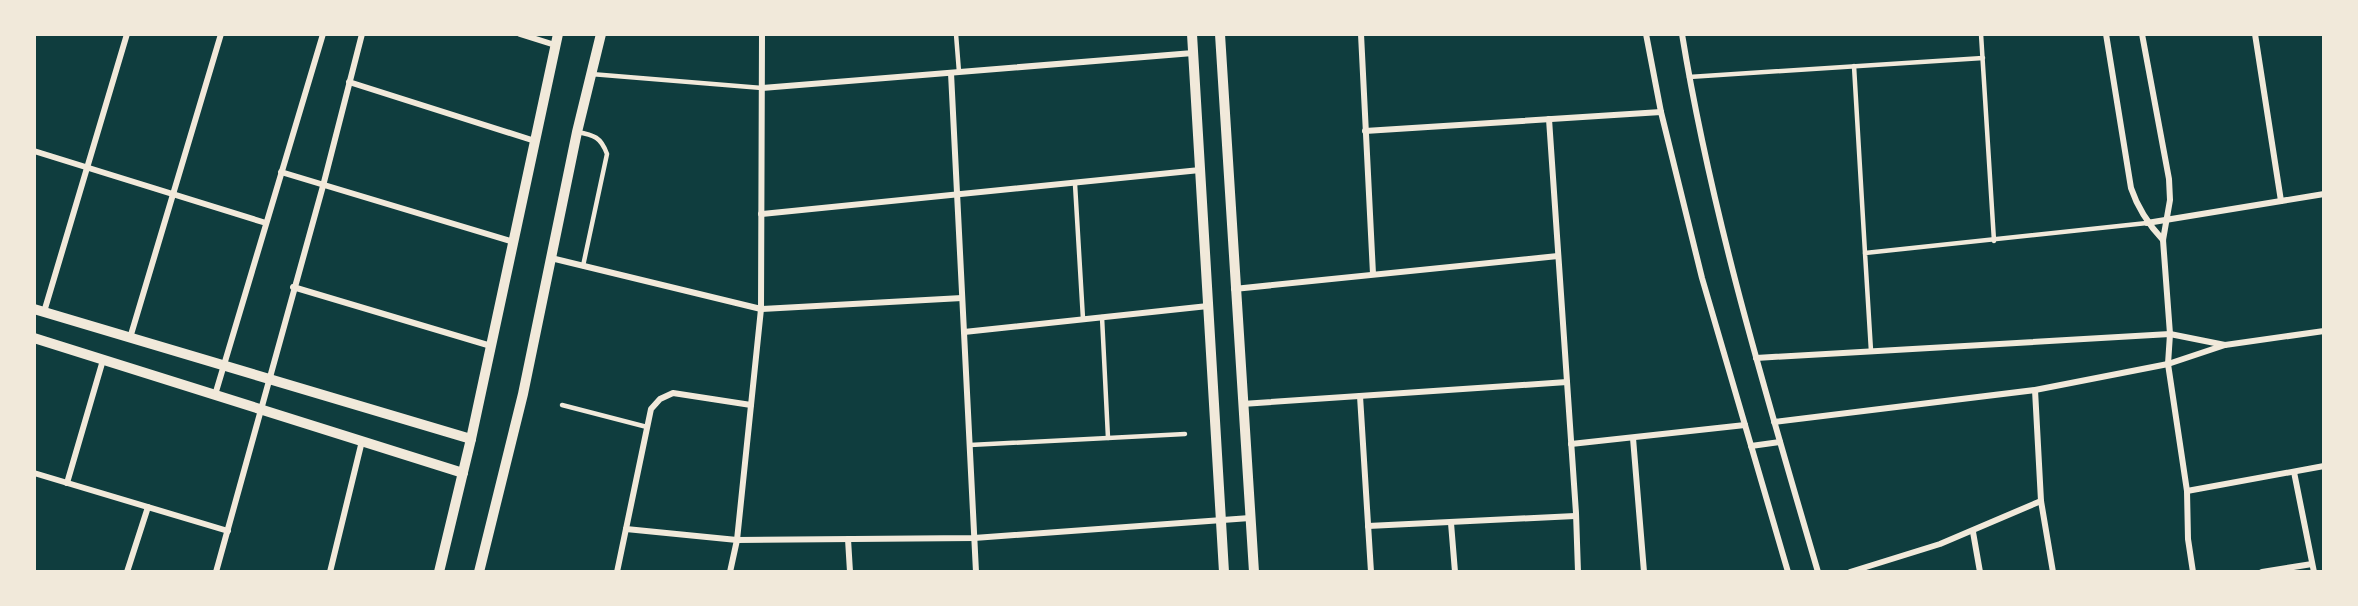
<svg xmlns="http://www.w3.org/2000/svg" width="2358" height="606" font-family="Figtree,sans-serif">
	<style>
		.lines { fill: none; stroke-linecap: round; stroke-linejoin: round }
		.service { stroke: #f1e9da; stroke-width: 4.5 }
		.minor { stroke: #f1e9da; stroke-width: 6 }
		.tertiary { stroke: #f1e9da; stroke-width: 10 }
	</style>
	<rect width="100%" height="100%" fill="#0f3d3e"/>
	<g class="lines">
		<g class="service">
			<path d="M956,34L959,72"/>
			<path d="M1981,34L1994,241"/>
			<path d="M1854,66L1865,253"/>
			<path d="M591,74L762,88"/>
			<path d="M1689,77L1983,58"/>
			<path d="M577,132C594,135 601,137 607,154L583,266"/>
			<path d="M1075,184L1083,319"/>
			<path d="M1102,317L1108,438"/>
			<path d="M1871,351L1865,253L2147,223"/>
			<path d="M562,405L647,427"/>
			<path d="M970,445L1185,434"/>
		</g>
		<g class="minor">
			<path d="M520,34L555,45"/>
			<path d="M1361,34L1373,274"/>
			<path d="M1646,34L1661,112L1702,278L1788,572"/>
			<path d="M1682,34C1712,217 1766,394 1818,572"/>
			<path d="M2106,34L2131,188C2138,209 2148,224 2163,240"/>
			<path d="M2142,34L2169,179L2170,200L2163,240L2170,334L2168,364L2187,491L2188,539L2193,572"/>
			<path d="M2255,34L2281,201"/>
			<path d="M951,73L976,572"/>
			<path d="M349,82L535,141"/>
			<path d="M762,88L1193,53"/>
			<path d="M1549,119L1576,513L1578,572"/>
			<path d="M1365,131L1661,112"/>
			<path d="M34,151L266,223"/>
			<path d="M281,172L514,242"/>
			<path d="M761,214L1200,170"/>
			<path d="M2147,223L2324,194"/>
			<path d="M551,258L761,309L962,298"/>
			<path d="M293,287L491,346"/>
			<path d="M1234,289L1558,256"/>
			<path d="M44,312L127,34"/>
			<path d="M964,332L1208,306"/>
			<path d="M130,338L221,34"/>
			<path d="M1756,358L2170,334L2225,345"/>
			<path d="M2035,390L2041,501L2053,572"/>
			<path d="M215,395L323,34"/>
			<path d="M1360,396L1371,572"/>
			<path d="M1242,404L1567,382"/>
			<path d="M1774,422L2035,390L2168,364L2225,345L2324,331"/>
			<path d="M1633,438L1644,572"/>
			<path d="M1571,444L1745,425"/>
			<path d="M1751,446L1780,442"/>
			<path d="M2294,472L2314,572"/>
			<path d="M34,473L228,531"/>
			<path d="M67,483L103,360"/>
			<path d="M2187,491L2324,466"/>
			<path d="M1451,523L1455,572"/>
			<path d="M1368,526L1575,516"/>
			<path d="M626,529L737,540L974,538L1250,518"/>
			<path d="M1973,532L1980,572"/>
			<path d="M848,539L850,572"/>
			<path d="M127,572L148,507"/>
			<path d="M216,572L323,186L362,34"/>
			<path d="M330,572L362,441"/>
			<path d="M617,572L651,409L660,399L673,393L751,405"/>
			<path d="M730,572L737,540L761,309L762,34"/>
			<path d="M1850,572L1940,544L2041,501"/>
			<path d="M2262,572L2312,564"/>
		</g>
		<g class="tertiary">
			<path d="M1192,34L1224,572"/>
			<path d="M1220,34L1254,572"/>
			<path d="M34,309L471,439"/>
			<path d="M34,338L463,473"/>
			<path d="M439,572L471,439L558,34"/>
			<path d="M479,572L523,394L577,132L601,34"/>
		</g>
	</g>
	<rect width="2358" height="606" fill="none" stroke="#f1e9da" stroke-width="72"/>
</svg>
